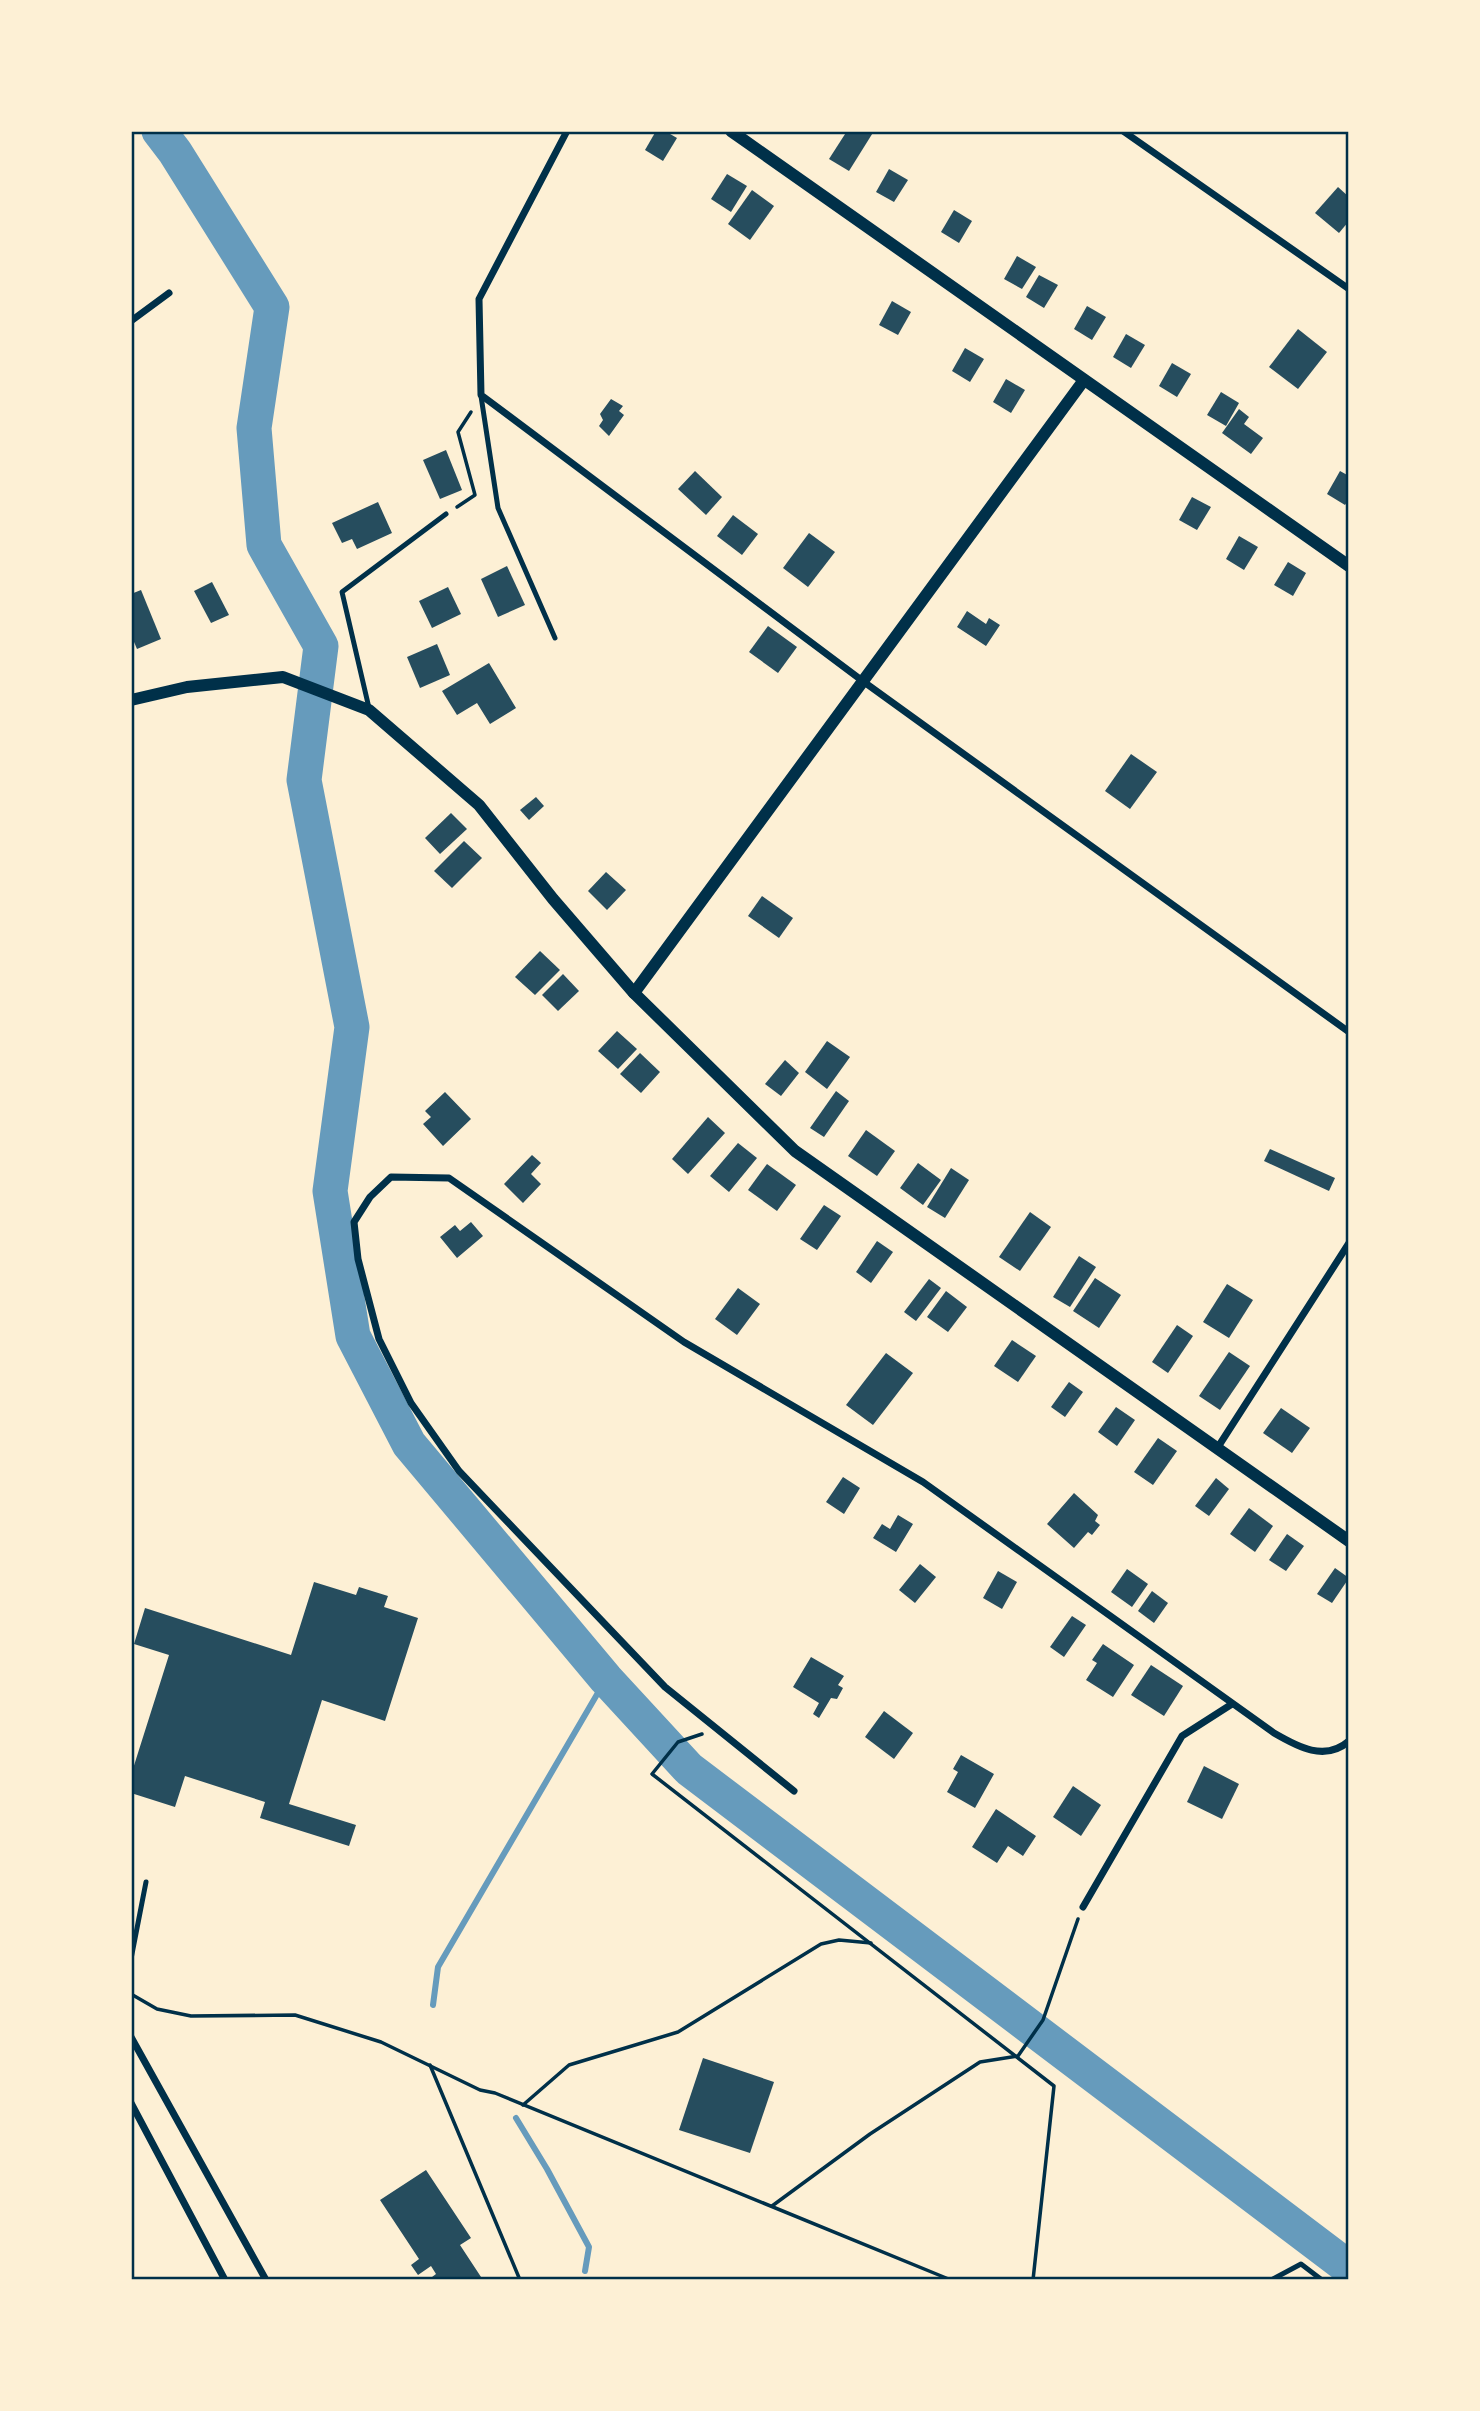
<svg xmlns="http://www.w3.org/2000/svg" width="1480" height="2411" font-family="'Source Sans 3',sans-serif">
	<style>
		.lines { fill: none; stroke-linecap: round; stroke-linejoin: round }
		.stream { stroke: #669bbc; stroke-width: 6 }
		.river { stroke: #669bbc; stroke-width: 35 }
		.building { fill: #264d5e }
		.path { stroke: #003049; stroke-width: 3.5 }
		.service { stroke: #003049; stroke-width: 5 }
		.minor { stroke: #003049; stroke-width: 7 }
		.tertiary { stroke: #003049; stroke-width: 12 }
		.neatline { fill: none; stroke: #003049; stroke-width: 2.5 }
	</style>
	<rect width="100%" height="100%" fill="#fdf0d5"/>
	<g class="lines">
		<g class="stream">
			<path d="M433,2005L438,1967L606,1679"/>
			<path d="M516,2118L547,2169L589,2247L585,2271"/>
		</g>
		<path class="river" d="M159,131L175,152L272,307L254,428L264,545L321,646L304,780L352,1027L330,1191L353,1336L409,1444L606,1679L689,1769L1349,2268"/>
	</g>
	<g class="building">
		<path d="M656,131H665L677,138L663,161L645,150Z"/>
		<path d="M847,131H874L849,171L829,159Z"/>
		<path d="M889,169L908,180L894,202L876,192Z"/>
		<path d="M727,174L747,186L731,212L711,199Z"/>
		<path d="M1338,187L1349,197V221L1339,233L1315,213Z"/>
		<path d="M752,190L774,206L750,240L728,224Z"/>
		<path d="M954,210L972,221L959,243L941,232Z"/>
		<path d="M1017,256L1036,267L1022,289L1004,279Z"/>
		<path d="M1039,275L1058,285L1044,308L1026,297Z"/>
		<path d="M892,301L911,312L898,335L879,325Z"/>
		<path d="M1087,306L1106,317L1092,340L1074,329Z"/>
		<path d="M1298,329L1327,352L1298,389L1269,367Z"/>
		<path d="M1126,334L1145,345L1131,368L1113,357Z"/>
		<path d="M965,348L984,359L970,382L952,371Z"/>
		<path d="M1172,363L1191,374L1177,397L1159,386Z"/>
		<path d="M1006,379L1025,390L1011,413L993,402Z"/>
		<path d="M1221,392L1239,403L1226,426L1207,415Z"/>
		<path d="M611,399L623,406L619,411L624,415L609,436L599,426L603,420L600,414Z"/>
		<path d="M1239,409L1249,417L1244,424L1263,438L1251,454L1222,433Z"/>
		<path d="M446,450L462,490L440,499L423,460Z"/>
		<path d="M695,471L722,497L706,515L678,489Z"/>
		<path d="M1340,471L1349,476V499L1345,505L1327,494Z"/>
		<path d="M1192,497L1211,507L1197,530L1179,520Z"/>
		<path d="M378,502L392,533L357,549L352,539L342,543L332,523Z"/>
		<path d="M733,515L758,534L742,555L717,536Z"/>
		<path d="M809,533L835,552L808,587L783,568Z"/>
		<path d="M1239,536L1258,547L1244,570L1226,559Z"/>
		<path d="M1288,562L1306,573L1293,596L1274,585Z"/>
		<path d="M507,566L525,605L498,617L481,579Z"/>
		<path d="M212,582L229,615L211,623L194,591Z"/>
		<path d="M448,587L461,614L432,628L419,601Z"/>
		<path d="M141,590L161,639L137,649L131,635V594Z"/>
		<path d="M967,611L986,624L989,618L1000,625L986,646L957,627Z"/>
		<path d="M768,626L797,647L778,673L749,652Z"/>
		<path d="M437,644L450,675L420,688L407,657Z"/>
		<path d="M489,663L516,708L490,724L477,703L457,715L442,691Z"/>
		<path d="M1131,754L1157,772L1130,809L1105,791Z"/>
		<path d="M536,797L544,806L529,820L520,810Z"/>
		<path d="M451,813L467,829L440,854L425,838Z"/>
		<path d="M464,841L482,858L452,888L434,871Z"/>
		<path d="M606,872L626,890L607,910L588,891Z"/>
		<path d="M762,896L793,918L779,938L748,916Z"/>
		<path d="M540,951L560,970L535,995L515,977Z"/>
		<path d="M563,974L579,991L558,1011L542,995Z"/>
		<path d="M617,1031L637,1049L618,1069L598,1051Z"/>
		<path d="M827,1041L850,1057L827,1089L805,1072Z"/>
		<path d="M640,1053L660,1072L641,1093L620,1074Z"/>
		<path d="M785,1060L799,1073L781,1096L765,1084Z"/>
		<path d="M836,1091L849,1101L824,1137L810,1128Z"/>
		<path d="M445,1092L471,1119L443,1146L423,1124L431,1117L425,1111Z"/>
		<path d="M708,1117L725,1133L688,1174L672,1159Z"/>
		<path d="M866,1130L895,1151L877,1176L848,1156Z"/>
		<path d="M738,1143L757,1158L729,1192L710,1176Z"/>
		<path d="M1270,1149L1335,1178L1329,1191L1264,1161Z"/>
		<path d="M532,1155L541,1163L531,1174L541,1184L523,1203L504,1184Z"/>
		<path d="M918,1163L941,1180L923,1205L900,1188Z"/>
		<path d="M767,1164L796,1185L777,1211L748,1190Z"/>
		<path d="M951,1168L969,1180L945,1218L927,1207Z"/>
		<path d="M824,1205L841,1216L817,1250L800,1239Z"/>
		<path d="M1030,1212L1051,1227L1020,1271L999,1257Z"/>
		<path d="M471,1222L483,1236L457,1258L440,1237L455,1225L460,1231Z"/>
		<path d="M877,1241L893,1252L871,1283L856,1272Z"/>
		<path d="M1079,1256L1096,1267L1070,1307L1053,1297Z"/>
		<path d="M1095,1278L1121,1295L1099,1328L1073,1311Z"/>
		<path d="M929,1279L941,1288L916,1321L904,1312Z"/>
		<path d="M1227,1284L1253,1300L1229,1338L1203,1322Z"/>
		<path d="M738,1288L760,1304L737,1335L715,1319Z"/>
		<path d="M946,1291L967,1307L948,1332L927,1317Z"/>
		<path d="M1177,1325L1193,1336L1168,1373L1152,1362Z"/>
		<path d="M1012,1340L1036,1356L1018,1382L994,1366Z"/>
		<path d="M1229,1352L1250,1366L1220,1410L1199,1396Z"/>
		<path d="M886,1353L913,1373L873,1425L846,1405Z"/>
		<path d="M1069,1382L1083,1392L1065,1417L1051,1407Z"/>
		<path d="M1116,1407L1135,1420L1117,1446L1098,1432Z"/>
		<path d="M1281,1408L1310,1428L1292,1453L1263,1433Z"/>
		<path d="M1158,1438L1177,1451L1153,1485L1134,1472Z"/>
		<path d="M843,1477L860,1488L844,1514L826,1502Z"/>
		<path d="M1216,1478L1229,1489L1209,1516L1195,1506Z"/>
		<path d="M1074,1493L1098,1515L1095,1521L1100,1525L1092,1535L1088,1532L1074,1548L1047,1524Z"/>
		<path d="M1249,1508L1273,1526L1255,1552L1230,1534Z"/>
		<path d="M898,1515L913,1524L896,1552L873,1538L882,1524L890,1529Z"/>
		<path d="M1287,1534L1304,1546L1286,1571L1269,1560Z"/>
		<path d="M920,1564L936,1577L915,1603L899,1590Z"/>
		<path d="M1335,1568L1349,1578L1332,1603L1317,1594Z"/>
		<path d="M1127,1569L1148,1584L1132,1607L1111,1592Z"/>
		<path d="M998,1571L1017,1582L1002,1609L983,1598Z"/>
		<path d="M314,1582L356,1595L359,1587L388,1596L384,1607L418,1618L385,1721L322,1700L289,1804L356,1825L349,1846L260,1818L265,1802L185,1776L175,1807L131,1793V1775L169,1655L134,1644L145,1608L291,1655Z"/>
		<path d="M1152,1591L1168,1603L1154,1623L1138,1611Z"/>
		<path d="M1072,1616L1086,1625L1064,1657L1050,1647Z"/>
		<path d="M1103,1644L1134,1665L1113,1697L1086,1680L1097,1663L1092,1660Z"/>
		<path d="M811,1657L844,1676L838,1685L843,1688L837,1699L831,1698L819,1718L813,1714L819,1703L793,1687Z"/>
		<path d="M1151,1665L1183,1686L1164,1716L1131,1695Z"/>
		<path d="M884,1711L913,1733L894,1759L865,1737Z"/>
		<path d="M961,1755L994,1774L975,1808L947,1792L958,1772L953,1769Z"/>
		<path d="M1204,1766L1239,1784L1222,1819L1187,1802Z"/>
		<path d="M1073,1786L1101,1805L1081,1836L1053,1817Z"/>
		<path d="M996,1809L1036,1836L1023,1856L1008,1846L997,1863L972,1847Z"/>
		<path d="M703,2058L774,2082L750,2153L679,2130Z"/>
		<path d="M426,2170L471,2238L460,2245L483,2280H428L436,2274L431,2266L418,2275L411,2265L419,2259L380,2200Z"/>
	</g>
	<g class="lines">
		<g class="path">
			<path d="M457,507L475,495L458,432L471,412"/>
			<path d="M702,1734L678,1742L652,1774L1054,2086L1033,2280"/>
			<path d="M131,1994L157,2009L191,2016L295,2015L381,2042L480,2090L495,2093L951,2280"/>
			<path d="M430,2065L520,2280"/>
			<path d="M523,2105L569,2065L678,2032L821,1944L839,1940L871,1943"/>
			<path d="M772,2206L870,2134L980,2062L1018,2056L1043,2020L1078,1919"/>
		</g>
		<g class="service">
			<path d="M481,396L498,508L555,638"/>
			<path d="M369,708L342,592L446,514"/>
			<path d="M131,1959L146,1882"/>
			<path d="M1271,2280L1301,2264L1322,2280"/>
		</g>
		<g class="minor">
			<path d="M567,131L479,299L481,395L864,682L1349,1032"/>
			<path d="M1123,131L1349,289"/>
			<path d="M131,321L169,293"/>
			<path d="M1218,1447L1349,1243"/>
			<path d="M794,1791L665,1687L459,1471L411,1403L379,1339L358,1259L354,1222L370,1197L391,1177L449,1178L684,1342L923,1482L1274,1733C1298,1747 1325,1762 1349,1741"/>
			<path d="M1083,1907L1182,1736L1232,1704"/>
			<path d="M131,2037L266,2280"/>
			<path d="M131,2103L225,2280"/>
		</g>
		<g class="tertiary">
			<path d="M731,131L1349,566"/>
			<path d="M131,700L187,687L283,677L369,710L479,805L553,899L634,993L795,1151L1349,1541"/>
			<path d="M634,993L1084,380"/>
		</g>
	</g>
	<rect width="1480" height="2411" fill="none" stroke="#fdf0d5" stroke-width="266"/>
	<rect x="133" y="133" width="1214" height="2145" class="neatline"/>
</svg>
